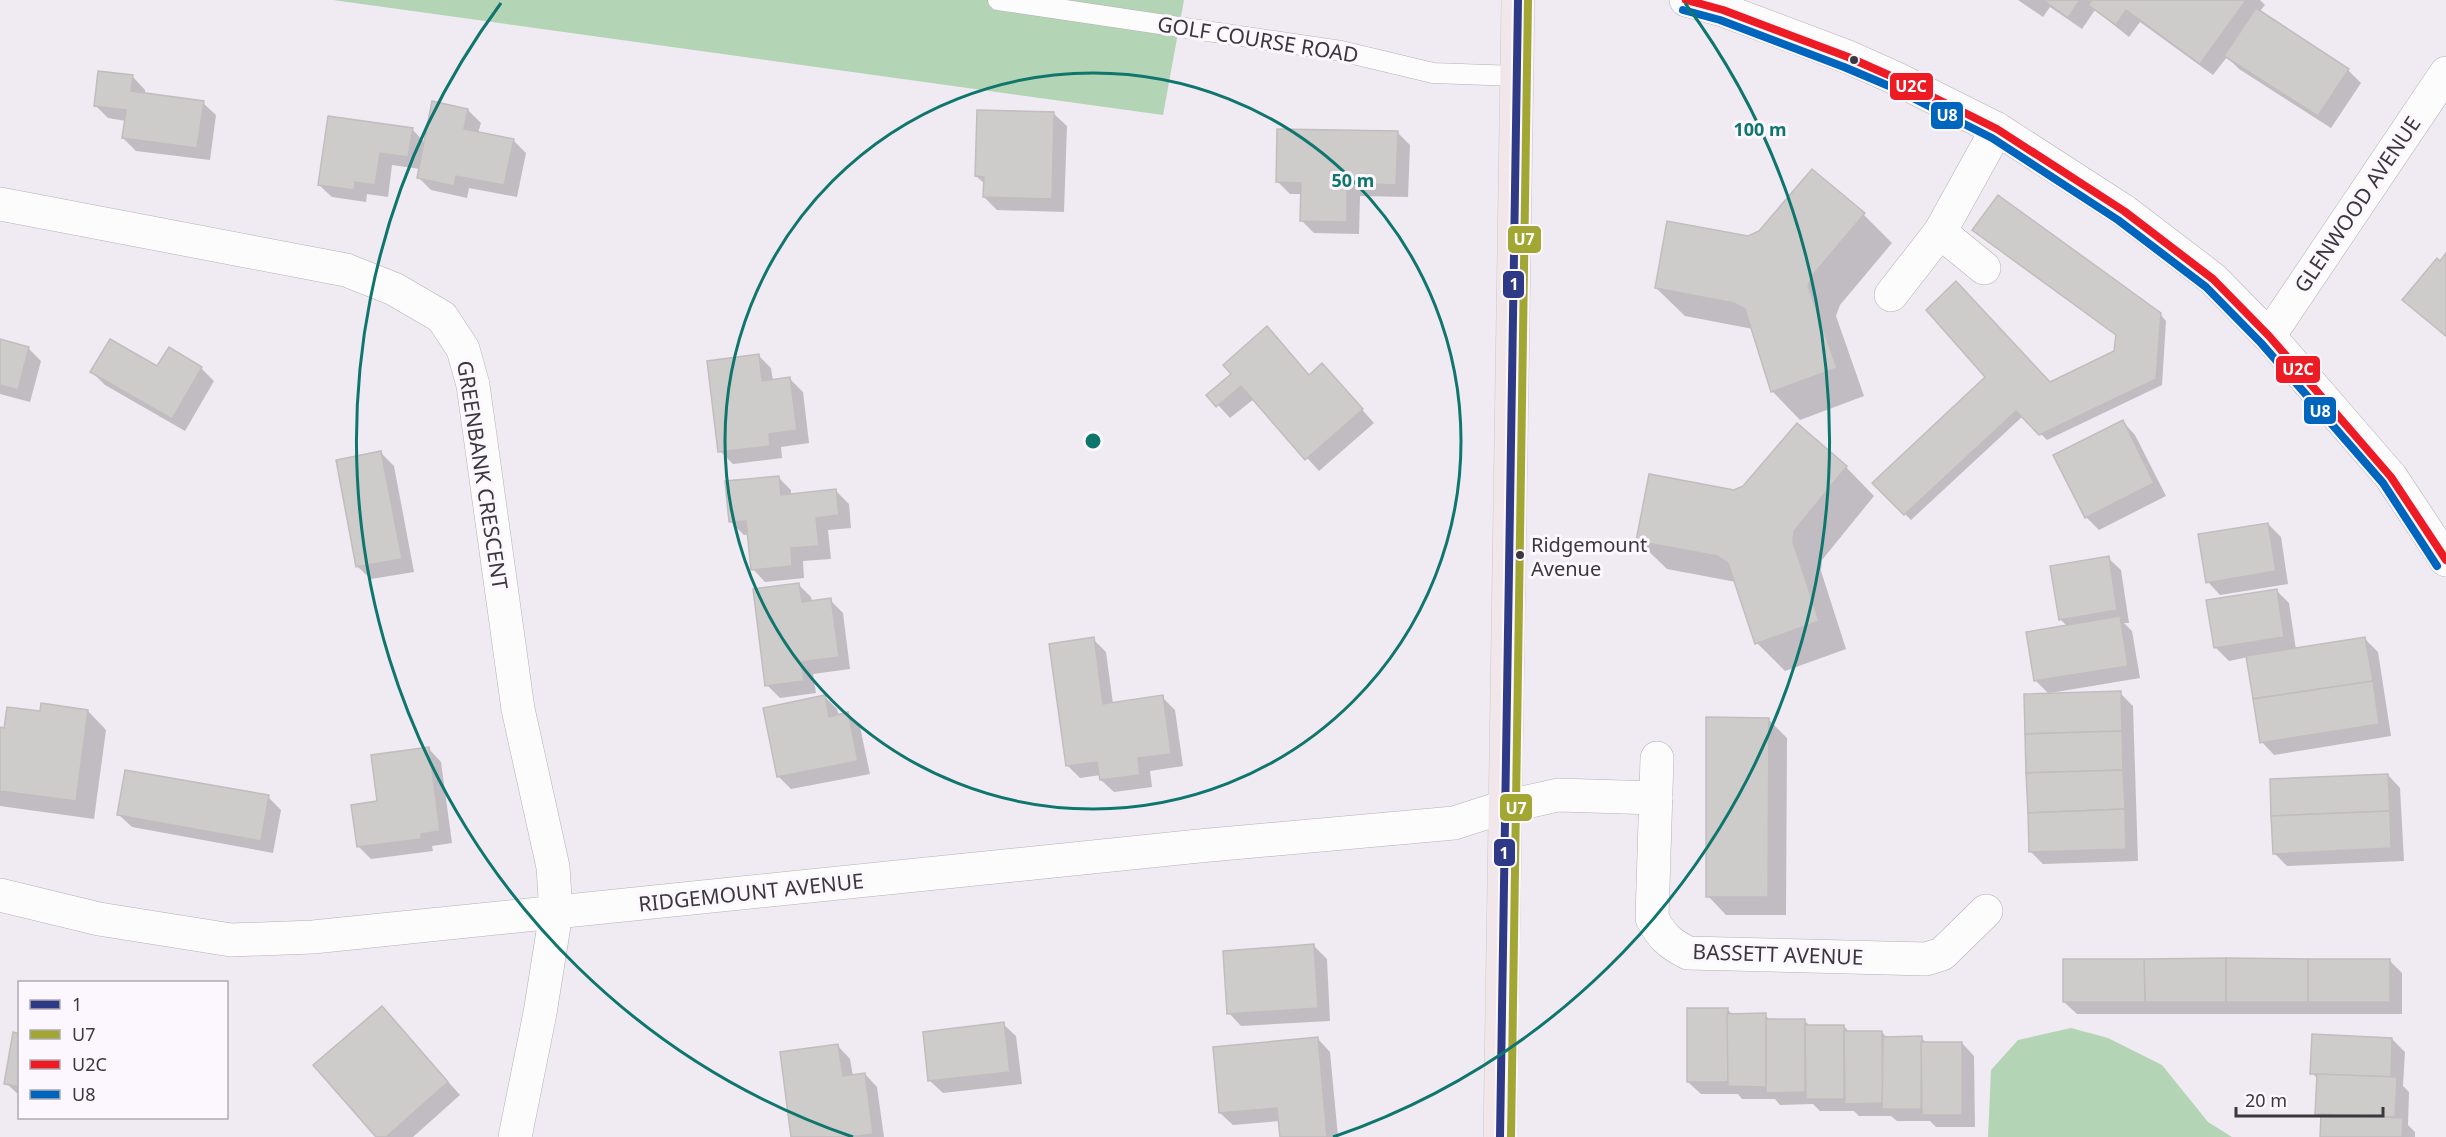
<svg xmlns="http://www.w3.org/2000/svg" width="2446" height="1137" font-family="'Noto Sans',sans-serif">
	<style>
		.forest { fill: #b4d4b6 }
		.shadow { fill: #0003 }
		.building { fill: #cecbcb; stroke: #c1bdbe; stroke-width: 1.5 }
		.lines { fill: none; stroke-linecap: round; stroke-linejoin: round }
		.service-casing { stroke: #b4b0b5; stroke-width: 21 }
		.minor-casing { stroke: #b4b0b5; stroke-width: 34 }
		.primary-casing { stroke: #cbc8cc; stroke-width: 34 }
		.service { stroke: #fdfcfd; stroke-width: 20 }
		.minor { stroke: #fdfcfd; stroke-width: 33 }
		.primary { stroke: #f1e7ea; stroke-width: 33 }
		.bus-1-casing { stroke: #fcf7ff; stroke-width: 12 }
		.bus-2-casing { stroke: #fcf7ff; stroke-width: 12 }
		.bus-3-casing { stroke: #fcf7ff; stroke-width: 12 }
		.bus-4-casing { stroke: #fcf7ff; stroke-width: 12 }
		.bus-1 { stroke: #2e3a86; stroke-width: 8 }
		.bus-2 { stroke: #a2a632; stroke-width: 8 }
		.bus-3 { stroke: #ed1c24; stroke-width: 8 }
		.bus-4 { stroke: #0065bd; stroke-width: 8 }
		.ring { fill: none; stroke: #0f766e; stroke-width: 3 }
		.bus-dot { fill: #3b383d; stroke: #fcf7ff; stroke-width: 2 }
		.labels { text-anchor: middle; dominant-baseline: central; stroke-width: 6; stroke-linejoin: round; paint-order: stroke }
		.bus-label { font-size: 20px; fill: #3b383d; stroke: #fcf7ff; text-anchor: start }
		.street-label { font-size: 21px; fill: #3b383d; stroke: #fcf7ff }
		.centre { fill: #0f766e; stroke: #fcf7ff; stroke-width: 3 }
		.ring-label { font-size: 18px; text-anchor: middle; font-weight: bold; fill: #0f766e; stroke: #fcf7ff; stroke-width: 6; stroke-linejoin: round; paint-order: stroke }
		.line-badge { stroke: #fcf7ff; stroke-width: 2 }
		.badge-label { font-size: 16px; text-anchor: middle; font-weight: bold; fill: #fff }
	</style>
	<rect width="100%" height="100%" fill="#f0ebf2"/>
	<g class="forest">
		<path d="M333,0H1184L1163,115Z"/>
		<path d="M2071,1028L2108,1038L2162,1065L2208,1122L2232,1137H1988L1991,1070L2018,1040Z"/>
	</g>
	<g class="shadow">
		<path d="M2018,0H2260L2265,5L2259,12L2348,70L2361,83L2331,128L2239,69L2227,57L2213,75L2140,22L2129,37L2095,10L2082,29L2050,7L2043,17Z"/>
		<path d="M133,77L145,90V95L203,103L216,115L210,160L136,151L123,138L126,121L108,118L95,105Z"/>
		<path d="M468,110L481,123L478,133L513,140L526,153L517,197L469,188L467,198L431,190L418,177L420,169L392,165L388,197L367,194L366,202L332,197L319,185L412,129L425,143Z"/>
		<path d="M1054,114L1067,126L1064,212L997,210L984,197L985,184L976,176Z"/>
		<path d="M1397,132L1410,145L1408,197L1360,196L1359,234L1314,233L1301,220L1302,194H1290L1277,181Z"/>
		<path d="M1863,214L1892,243L1840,305L1836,316L1864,396L1800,420L1772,391L1753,329L1685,316L1656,288L1748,238Z"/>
		<path d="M1974,230L2160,314L2166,321L2162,385L2047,440L2023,416L1911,520L1874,483L2115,352L2117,336Z"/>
		<path d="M2446,255V337L2404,300Z"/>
		<path d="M0,341L29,349L41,361L30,402L0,394Z"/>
		<path d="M1279,341L1310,376L1334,378L1374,423L1319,471L1254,399L1230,418L1209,395L1233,374Z"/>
		<path d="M758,355L771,368L773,381L790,379L803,392L809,443L781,447L782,458L733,464L720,451Z"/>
		<path d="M201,368L214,381L185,431L105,385L92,372Z"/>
		<path d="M2123,422L2135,435L2166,496L2099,530L2086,517Z"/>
		<path d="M381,453L394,466L414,572L371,579L358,567Z"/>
		<path d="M1846,467L1874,496L1822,560L1821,571L1846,649L1785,671L1757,643L1736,582L1667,569L1638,541L1734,492Z"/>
		<path d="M778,477L791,490V495L836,491L849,504L851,528L828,530L831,559L803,561L804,578L765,582L753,569L749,534L744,535L731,522Z"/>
		<path d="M2268,524L2281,537L2288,584L2220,595L2208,582Z"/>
		<path d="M2108,558L2121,570L2129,623H2124L2132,631L2140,678L2050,693V695L2120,693L2133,706L2138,861L2043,864L2031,852L2050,695L2036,681L2068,627L2060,619Z"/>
		<path d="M798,584L811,597L812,602L830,600L843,613L850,669L813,674L816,693L780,698L767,685Z"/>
		<path d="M2276,590L2289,603L2296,650L2365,639L2378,652L2391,736L2274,755L2262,742L2248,657L2229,661L2216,648L2208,601Z"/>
		<path d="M1093,639L1106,652L1113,704L1162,697L1175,710L1183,766L1150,771L1152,787L1114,792L1101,780V775L1080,778L1067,765Z"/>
		<path d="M825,697L837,709L839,716L847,714L860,727L870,774L791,789L778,776Z"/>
		<path d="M88,711L106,730L94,819L0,806V729H5L41,713Z"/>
		<path d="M1768,719L1787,738L1786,915H1726L1708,896Z"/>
		<path d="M429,749L441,762L452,843L432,846L433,851L371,859L358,846Z"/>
		<path d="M2388,775L2400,788L2404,861L2287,866L2274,853Z"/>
		<path d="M268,797L281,810L273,853L132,827L119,815Z"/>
		<path d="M1314,946L1327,959L1330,1021L1241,1026L1229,1013Z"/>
		<path d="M2389,960L2402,973V1014H2077L2064,1002Z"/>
		<path d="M1727,1009L1733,1015H1765L1771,1021H1805L1811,1027L1844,1026L1850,1033L1882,1032L1887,1038H1921L1927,1043H1962L1974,1056L1975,1127H1936L1930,1121H1897L1891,1116H1859L1854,1111H1820L1813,1104L1780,1105L1775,1099H1742L1738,1094H1701L1688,1082Z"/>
		<path d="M394,1021L460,1095L413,1137H378Z"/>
		<path d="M1003,1024L1016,1036L1022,1084L943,1093L930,1081Z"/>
		<path d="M20,1035V1096L6,1083Z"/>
		<path d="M1318,1039L1330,1052L1338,1137H1281L1280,1121L1233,1125L1220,1113Z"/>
		<path d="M2392,1039L2405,1052L2403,1086L2409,1092L2408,1125L2415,1132V1137H2321L2322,1119L2316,1113L2318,1079L2312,1073Z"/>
		<path d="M838,1046L850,1059L853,1076L865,1074L877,1087L884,1137H793Z"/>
	</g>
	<g class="building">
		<path d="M2043,0H2080L2068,18Z"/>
		<path d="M2092,0H2246L2200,64L2126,10L2116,25L2088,5Z"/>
		<path d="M2256,8L2349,69L2318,116L2224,56Z"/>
		<path d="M98,71L133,75L131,91L204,101L197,148L122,138L126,110L94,106Z"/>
		<path d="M432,101L468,109L464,129L514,139L504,185L456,176L454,186L417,178Z"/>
		<path d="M977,110L1054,112L1052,199L983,197L984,177L975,176Z"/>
		<path d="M328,116L413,128L408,157L380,153L375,185L355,182L354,190L318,185Z"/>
		<path d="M1277,129L1398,131L1396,185L1347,183V222L1300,221L1301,183L1276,182Z"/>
		<path d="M1812,169L1865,213L1812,276L1808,286L1837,368L1771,392L1745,309L1734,303L1655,288L1667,221L1748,236L1759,231Z"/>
		<path d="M1998,195L2161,313L2156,379L2039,435L2016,411L1904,515L1872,483L1985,377L1926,310L1956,281L2050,382L2114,351L2116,335L1972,230Z"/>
		<path d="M2446,253V336L2402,300L2437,258L2440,261Z"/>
		<path d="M1267,326L1309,375L1322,363L1363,409L1305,460L1241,386L1216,407L1206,395L1231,374L1223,365Z"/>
		<path d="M0,339L29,347L18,390L0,385Z"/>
		<path d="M110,339L157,366L169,347L202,367L172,419L90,372Z"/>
		<path d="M759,354L762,381L790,377L797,430L769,434L770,446L718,452L707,361Z"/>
		<path d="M2123,420L2154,483L2085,518L2053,455Z"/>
		<path d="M1797,423L1847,466L1794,531L1793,542L1819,621L1755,644L1728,563L1717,556L1636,541L1649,474L1734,490L1743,486Z"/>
		<path d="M381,451L402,559L356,567L336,460Z"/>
		<path d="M779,476L781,495L836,489L839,515L816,518L819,546L791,548L792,566L751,570L746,521L729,522L725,481Z"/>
		<path d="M2268,523L2276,571L2206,583L2198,534Z"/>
		<path d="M2109,556L2117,610L2059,620L2050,566Z"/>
		<path d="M799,583L802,602L831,598L839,657L801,662L804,681L765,686L753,589Z"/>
		<path d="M2277,589L2284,637L2214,648L2206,600Z"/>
		<path d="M2120,616L2128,666L2034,681L2026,632Z"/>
		<path d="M1094,637L1103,704L1163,695L1171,754L1138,758L1140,775L1100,780L1097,762L1066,766L1049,644Z"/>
		<path d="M2365,637L2373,681L2253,699L2246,656Z"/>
		<path d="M2373,681L2379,724L2260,743L2253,699Z"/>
		<path d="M2121,691L2122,731L2025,734L2024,694Z"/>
		<path d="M825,695L829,717L848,712L858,761L777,777L763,708Z"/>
		<path d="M41,703L88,710L76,801L0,791V727L4,728L7,707L40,711Z"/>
		<path d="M1706,717L1769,718L1768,897H1706Z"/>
		<path d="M2122,731L2123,770L2026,773L2025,734Z"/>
		<path d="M429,747L440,831L421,834V839L357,847L351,805L377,801L371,755Z"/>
		<path d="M125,770L269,795L261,841L117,815Z"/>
		<path d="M2123,770L2125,809L2028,813L2026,773Z"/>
		<path d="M2388,774L2390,811L2271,816L2270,779Z"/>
		<path d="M2125,809L2126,849L2029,852L2028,813Z"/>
		<path d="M2390,811L2391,848L2273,854L2271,816Z"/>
		<path d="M1314,944L1318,1008L1227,1014L1223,951Z"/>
		<path d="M2226,958L2308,959V1002H2226Z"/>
		<path d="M2226,958V1002H2145L2144,959Z"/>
		<path d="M2063,959H2144L2145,1002H2063Z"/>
		<rect x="2308" y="959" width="82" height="43"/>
		<path d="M382,1006L448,1082L386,1137H376L313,1065Z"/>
		<rect x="1687" y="1008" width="41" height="74"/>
		<path d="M1766,1013V1087L1728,1086L1727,1014Z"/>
		<path d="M1766,1019H1805V1092L1766,1093Z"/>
		<path d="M1004,1022L1010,1072L928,1081L923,1032Z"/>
		<path d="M1805,1025H1844V1099H1806Z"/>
		<path d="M1844,1031H1882L1883,1103L1845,1104Z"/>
		<path d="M13,1032L20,1034V1087L4,1084Z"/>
		<path d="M2312,1034L2392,1038L2391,1077L2310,1074Z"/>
		<path d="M1922,1036L1921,1109H1882L1883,1037Z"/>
		<path d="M1318,1037L1327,1137H1280L1277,1108L1219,1113L1213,1047Z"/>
		<path d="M1921,1042H1962V1115H1922Z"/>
		<path d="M838,1044L843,1076L865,1073L873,1134L848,1137H791L780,1052Z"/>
		<path d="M2317,1074L2397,1077L2395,1117L2315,1114Z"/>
		<path d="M2321,1114L2403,1118L2402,1137H2320Z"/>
	</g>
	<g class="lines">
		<g class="service-casing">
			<path id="service" d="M998,0L1341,51L1433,73L1517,76"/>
		</g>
		<g class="minor-casing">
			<g id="minor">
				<path d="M1686,0L1723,10L1848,57L1893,77L1997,129L2124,211L2213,279L2269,336L2391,477L2446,560"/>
				<path d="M0,204L346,270L394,289L442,317L463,349L473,385L518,709L553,867L556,913L540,1013L515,1137"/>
				<path d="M1940,232L1984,268"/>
				<path d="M1891,295L1940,232L1997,129"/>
				<path d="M2269,336L2446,73"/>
				<path d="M1657,758L1652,918C1661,936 1670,944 1688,953L1926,959L1942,954L1986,911"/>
				<path d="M0,895L99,919L231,940L313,937L1199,846L1454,823L1504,807L1558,795L1656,798"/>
			</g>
		</g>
		<g class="primary-casing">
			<path id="primary" d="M1500,1137L1518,0"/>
		</g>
		<use href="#service" class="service"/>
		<use href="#minor" class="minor"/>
		<use href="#primary" class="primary"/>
		<g class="bus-1-casing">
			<path id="bus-1" d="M1500,1137L1518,0"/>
		</g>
		<g class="bus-2-casing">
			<path id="bus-2" d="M1511,1137L1528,0"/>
		</g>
		<g class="bus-3-casing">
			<path id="bus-3" d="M1686,0L1723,10L1848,57L1893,77L1997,129L2124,211L2213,279L2269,336L2391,477L2446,560"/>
		</g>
		<g class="bus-4-casing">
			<path id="bus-4" d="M1683,10L1720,20L1844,67L1889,86L1992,138L2118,220L2206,287L2261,343L2383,483L2437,566"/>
		</g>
		<use href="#bus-1" class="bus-1"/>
		<use href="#bus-2" class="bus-2"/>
		<use href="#bus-3" class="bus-3"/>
		<use href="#bus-4" class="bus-4"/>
	</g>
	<g class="ring">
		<circle cx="1093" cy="441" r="368"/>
		<path d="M853 1137A736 736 0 0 1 501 3M1685 3A736 736 0 0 1 1333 1137"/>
	</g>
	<g class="bus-dot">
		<circle cx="1854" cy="60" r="5"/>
		<circle cx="1520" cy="555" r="5"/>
	</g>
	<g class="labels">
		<g class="bus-label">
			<text x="1531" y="544">Ridgemount<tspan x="1531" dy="24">Avenue</tspan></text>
		</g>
		<g class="street-label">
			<text transform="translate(1258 39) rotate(9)">GOLF COURSE ROAD</text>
			<text transform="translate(2357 204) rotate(-56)">GLENWOOD AVENUE</text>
			<text transform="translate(483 475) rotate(81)">GREENBANK CRESCENT</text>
			<text transform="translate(751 892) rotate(-6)">RIDGEMOUNT AVENUE</text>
			<text transform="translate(1778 954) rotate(2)">BASSETT AVENUE</text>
		</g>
	</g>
	<circle cx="1093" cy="441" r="9" class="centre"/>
	<g class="ring-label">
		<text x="1760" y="136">100 m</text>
		<text x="1353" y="187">50 m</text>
	</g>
	<g class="line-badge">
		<rect x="1889" y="72" width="45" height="29" rx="6" fill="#ed1c24"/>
		<rect x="1930" y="101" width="34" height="29" rx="6" fill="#0065bd"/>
		<rect x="1507" y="225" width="35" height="29" rx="6" fill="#a2a632"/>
		<rect x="1502" y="270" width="23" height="29" rx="6" fill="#2e3a86"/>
		<rect x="2275" y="355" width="46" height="29" rx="6" fill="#ed1c24"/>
		<rect x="2303" y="396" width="34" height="29" rx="6" fill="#0065bd"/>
		<rect x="1499" y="793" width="34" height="29" rx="6" fill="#a2a632"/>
		<rect x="1493" y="838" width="23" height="29" rx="6" fill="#2e3a86"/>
	</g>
	<g class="badge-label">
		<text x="1911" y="92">U2C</text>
		<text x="1947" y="121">U8</text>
		<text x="1524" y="245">U7</text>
		<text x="1514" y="290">1</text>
		<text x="2298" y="375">U2C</text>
		<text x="2320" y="417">U8</text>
		<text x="1516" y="814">U7</text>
		<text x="1504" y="859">1</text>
	</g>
	<rect x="18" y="981" width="210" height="138" fill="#fcf7ff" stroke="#afabb1" stroke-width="1.5"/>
	<rect x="30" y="1000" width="30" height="9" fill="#2e3a86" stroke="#afabb1" stroke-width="1.5"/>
	<text x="72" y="1011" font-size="18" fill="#3b383d">1</text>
	<rect x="30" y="1030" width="30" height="9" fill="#a2a632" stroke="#afabb1" stroke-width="1.5"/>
	<text x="72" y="1041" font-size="18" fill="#3b383d">U7</text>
	<rect x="30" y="1060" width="30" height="9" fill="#ed1c24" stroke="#afabb1" stroke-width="1.5"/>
	<text x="72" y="1071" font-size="18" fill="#3b383d">U2C</text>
	<rect x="30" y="1090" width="30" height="9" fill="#0065bd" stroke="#afabb1" stroke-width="1.5"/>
	<text x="72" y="1101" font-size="18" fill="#3b383d">U8</text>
	<path d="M2236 1107v9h147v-9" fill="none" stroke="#3b383d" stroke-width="3"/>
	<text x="2245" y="1107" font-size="18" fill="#3b383d" stroke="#fcf7ff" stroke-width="4.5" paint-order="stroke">20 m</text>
</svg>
